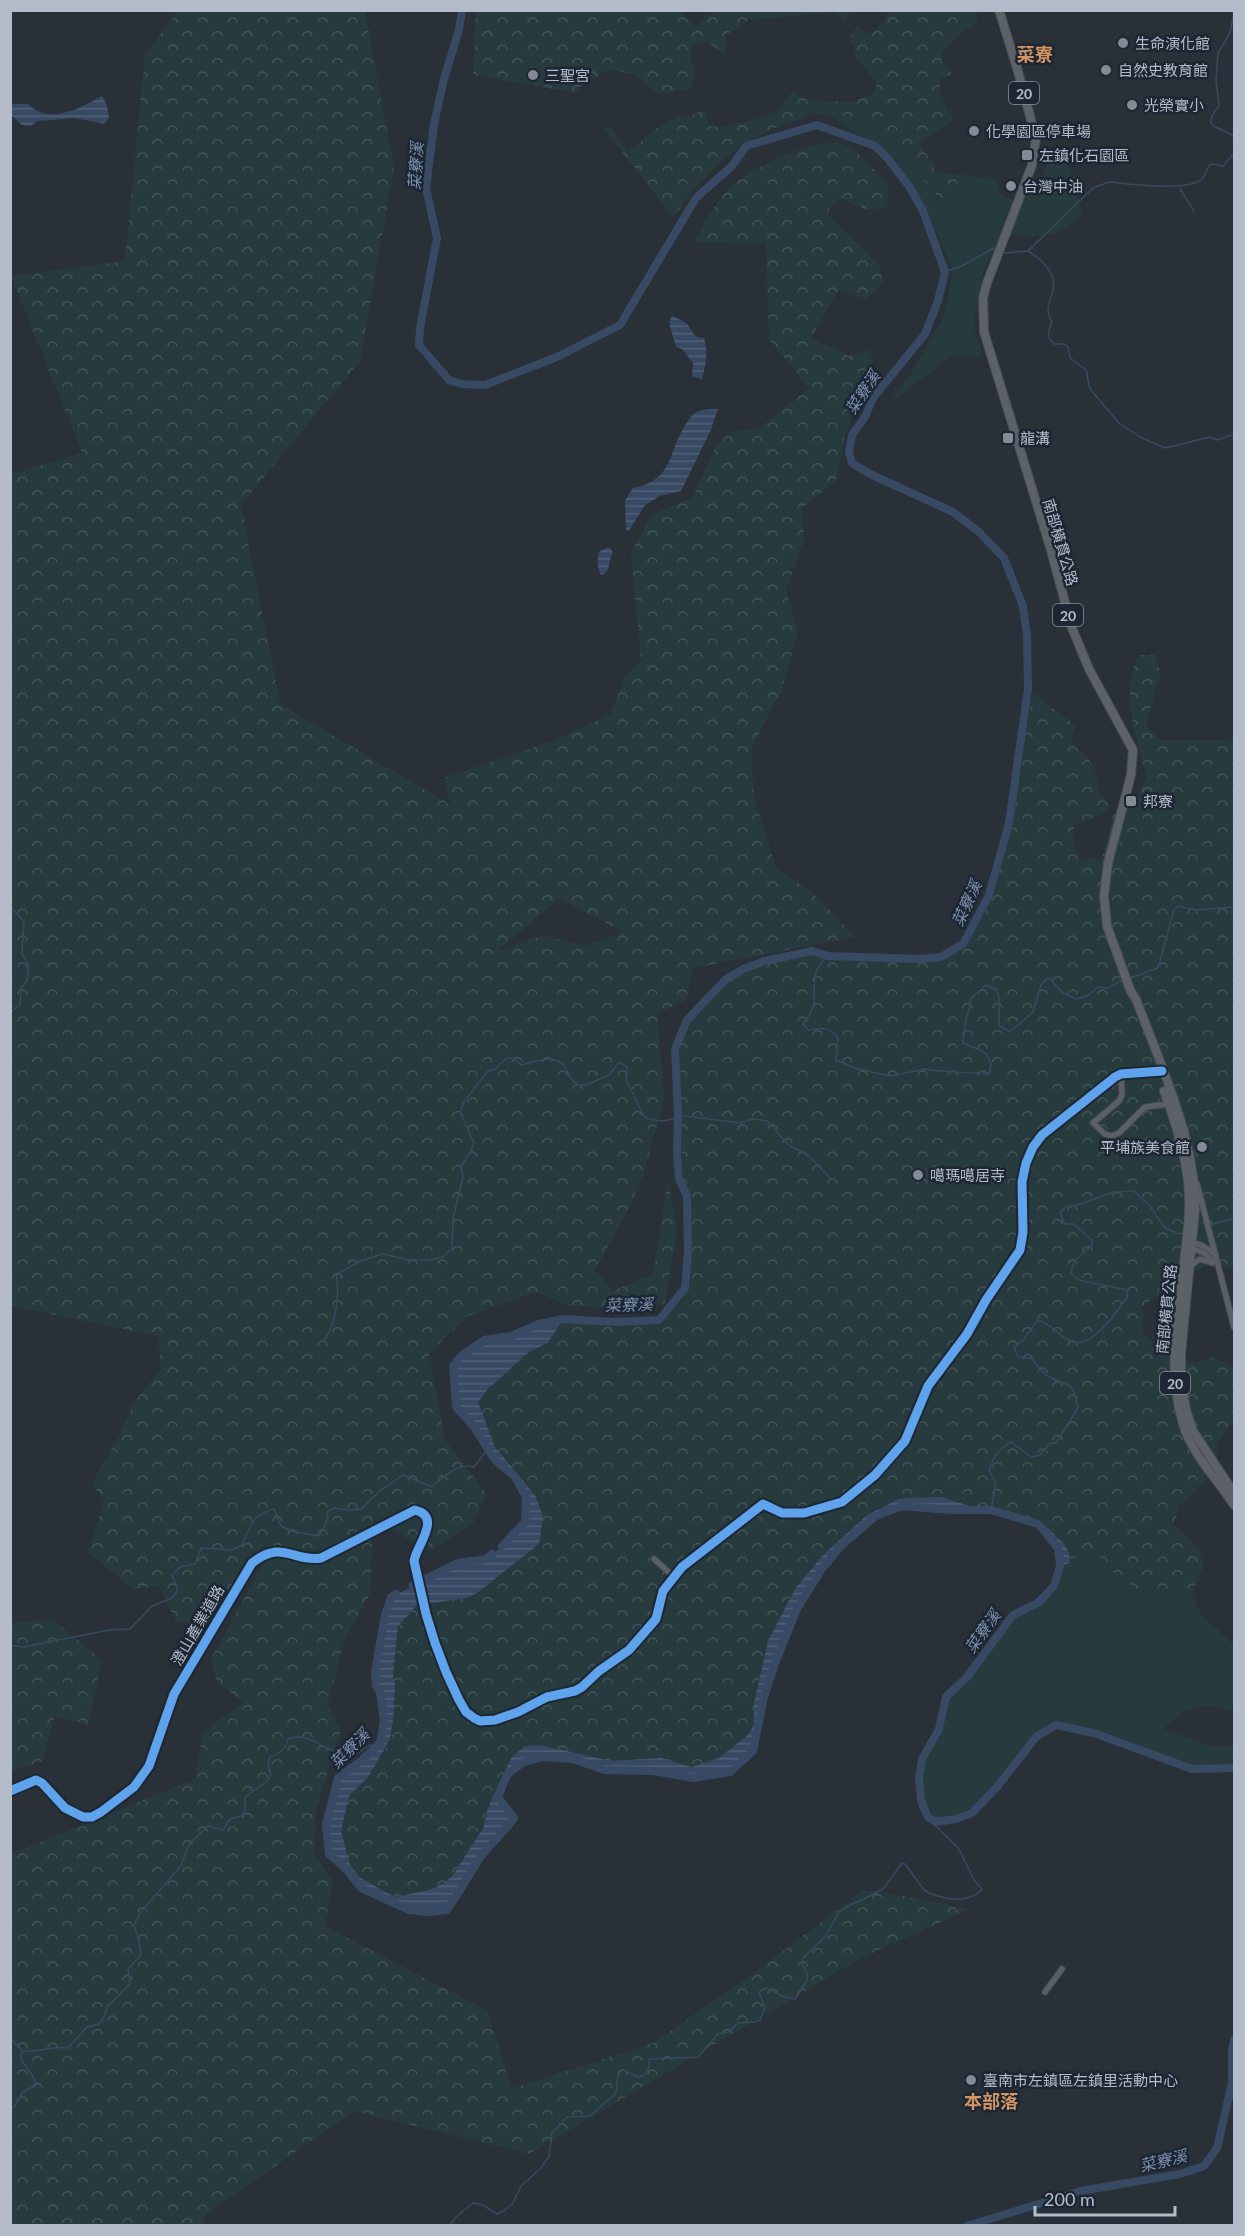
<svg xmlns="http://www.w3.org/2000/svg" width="1245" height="2236" font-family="Lato,'Noto Sans TC',sans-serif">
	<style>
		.green { fill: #273a3e }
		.forest { fill: url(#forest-crowns); fill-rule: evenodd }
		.water { fill: url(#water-rules) }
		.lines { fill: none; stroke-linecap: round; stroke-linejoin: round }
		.stream { stroke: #384963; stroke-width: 1.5 }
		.river { stroke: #384963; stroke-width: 8 }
		.minor-casing { stroke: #484c53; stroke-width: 7 }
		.tertiary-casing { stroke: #484c53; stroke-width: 8 }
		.primary-casing { stroke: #484c55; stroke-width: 10 }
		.minor { stroke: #5a5e66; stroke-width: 5 }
		.tertiary { stroke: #5a5e66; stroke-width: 7 }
		.primary { stroke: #5c6168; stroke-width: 8 }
		.cycleway-casing { stroke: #1d2633; stroke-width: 13 }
		.cycleway { stroke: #60a3ed; stroke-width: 9 }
		.poi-dot { fill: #848b96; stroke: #1d2633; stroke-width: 2 }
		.labels { text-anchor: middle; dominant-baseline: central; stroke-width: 5; stroke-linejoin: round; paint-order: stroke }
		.shield { fill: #1d2633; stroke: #878f9c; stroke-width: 1.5 }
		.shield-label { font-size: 14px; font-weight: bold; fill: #b4bcc9 }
		.poi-label { font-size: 15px; fill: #b4bcc9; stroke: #1d2633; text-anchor: start }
		.street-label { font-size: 15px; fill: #b4bcc9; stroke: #1d2633 }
		.water-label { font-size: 16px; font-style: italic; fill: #7c92b1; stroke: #1d2633 }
		.quarter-label { font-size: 18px; font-weight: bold; fill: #d59563; stroke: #1d2633 }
	</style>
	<defs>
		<pattern id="forest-crowns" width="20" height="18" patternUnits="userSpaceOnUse" patternTransform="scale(1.5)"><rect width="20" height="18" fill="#273a3e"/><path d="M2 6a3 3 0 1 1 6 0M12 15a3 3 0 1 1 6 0" fill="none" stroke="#445559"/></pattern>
		<pattern id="water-rules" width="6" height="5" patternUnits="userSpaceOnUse" patternTransform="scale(1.5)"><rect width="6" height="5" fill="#384963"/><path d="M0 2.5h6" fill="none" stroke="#526178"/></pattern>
	</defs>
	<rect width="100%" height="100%" fill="#2a3038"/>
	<g class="green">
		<path d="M823,101H834L840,115L876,126L913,166L940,200L948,201L963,175L998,179L997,192L1012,200L1022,199C1028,193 1035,188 1040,182C1049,167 1043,160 1065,157L1082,213C1055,243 1038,237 1002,233L984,270L973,326L983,356L951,357L890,403L910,375L943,319L953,271L922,201L894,159L829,115L813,113Z"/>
		<path d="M1098,1552C1113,1578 1124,1576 1151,1583L1156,1599L1176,1594H1192L1201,1614L1234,1645V1712C1209,1701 1182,1706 1164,1729L1213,1747L1234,1746V1768L1192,1769L1094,1733L1056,1725L1036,1737L997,1787L972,1813L956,1819L936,1822L928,1817L921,1801L919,1777L922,1759L939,1729L946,1697L967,1677L1013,1615L1038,1603L1054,1586L1060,1566L1070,1563L1077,1557Z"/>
	</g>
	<g class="forest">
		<path d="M178,11H365L394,168L360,361L241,505L280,704L451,805L444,778L553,741L611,714L625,677L641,660L631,553L651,515L693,497L716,445L732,431L758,429L809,388L769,339L766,244L694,242C705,222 716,201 732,185C749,169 820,136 842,144C862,152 875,171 889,187L887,207L868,210L841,199L830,207L828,215L879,265L883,282L867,299L838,291L811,338L849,356L869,350L873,363L859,394L854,413L845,434L836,481L802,508L804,540L786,590L798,632L781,692L751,749L754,796L776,868L814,894L855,937L693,968L686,1000L657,1014L664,1099L645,1170L630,1206L595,1270L613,1291L653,1274L668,1180L677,1230L665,1304L620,1308L570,1306L536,1292L468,1316L429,1353L445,1440L487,1494L473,1524L430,1551L373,1519L370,1594L344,1641L328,1704L341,1731L316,1809L315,1854L333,1882L325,1926L488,2011L511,2089L653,2043L765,1965L862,1891H878L970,1909L861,1958L529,2154L354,2111L203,2217L207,2225H11V1854L195,1779L203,1732L243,1702L217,1682L211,1659L264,1562L267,1542L203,1623H177L159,1586L133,1589L88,1552L104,1501L92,1483L117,1440L135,1401L161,1369L158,1336L11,1306V474L82,453L11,276L125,261L145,54ZM559,899L624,932L584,946L543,935L497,951Z"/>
		<path d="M476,11H679L697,26L715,11H850L846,20L835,12L749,20L726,35L725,54L708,43L692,46L690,56L695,73L692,89L658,94L634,74L607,70L582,85L576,93L473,75Z"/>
		<path d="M888,11H977V20L973,27L965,29L942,52V62L952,74L940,79C940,95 943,106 954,118C942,132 929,131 920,146L934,164V172L963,175L948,201L940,200L913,166L876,126L840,115L834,101L853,102L873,94L877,84L855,56L854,46L849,39L857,26L870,34C879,30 885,20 888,11Z"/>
		<path d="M792,92L807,100L823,101C805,123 792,120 768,131C730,148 695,182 674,218L604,129L610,127L628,152L655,129L682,115L691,117L696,113L707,110L708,126L725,127L774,114Z"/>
		<path d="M1138,655H1156L1160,674L1146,725L1160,740H1224L1234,738V1268L1204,1266L1142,1306L1143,1334L1164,1352L1196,1363L1214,1357L1234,1368V1419L1218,1444L1217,1459L1203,1483L1179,1506L1174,1525L1198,1547L1204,1564L1192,1594H1176L1161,1605L1156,1599L1151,1583L1138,1592L1121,1575L1114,1573L1106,1566L1098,1552L1077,1557L1070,1563L1069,1553L1065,1545L1057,1536L1032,1519L1020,1517L987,1507H972L942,1497L899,1499L867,1515L822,1556L795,1589L768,1641L754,1703V1723L749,1734L719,1759L692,1767L661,1758L611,1761L540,1745L511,1758C497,1789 471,1865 444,1884C431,1892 410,1894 395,1897L359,1877L350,1864L341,1832L349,1796L369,1776L390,1739L394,1713L395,1684L393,1676L398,1626L417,1605L467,1598L477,1593L539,1544L543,1516L535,1495L495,1447L478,1402L488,1389L529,1352L548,1343L563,1319L614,1322L659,1320L685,1288L688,1251L675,1049L687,1020L725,980L743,969L765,961L812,951L828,956L921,959L941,957L963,944L989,895L1009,823L1021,769L1023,735L1033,693L1076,726L1072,736L1073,744C1091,756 1098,773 1099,794L1110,805L1104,813L1074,826L1073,840L1081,861L1091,858L1101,861L1112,819L1124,788L1135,801L1147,776C1138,748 1126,708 1131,678C1132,670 1136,662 1138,655Z"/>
		<path d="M52,1619L102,1660L88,1725L55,1716L42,1761L11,1771V1623Z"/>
	</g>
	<g class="water">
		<path d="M102,96L107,105L109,118L104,124L75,118L37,121L31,126L22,125L11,115V104H28C49,126 80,108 102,96Z"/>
		<path d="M672,316C676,318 682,320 686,323C693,330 692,338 704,338C708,353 706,365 702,379L692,376L693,363L682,349L676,347L669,323Z"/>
		<path d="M718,409L710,432L681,491L660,496L645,505L629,531L626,530L625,500L633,488C674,480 667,454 686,424C690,418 693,413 699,411C705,409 712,409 718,409Z"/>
		<path d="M606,548H610L613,553C607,562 612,572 601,575C597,567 597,561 599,552Z"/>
		<path d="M563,1319L548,1343L529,1352L488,1389L478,1402L495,1447L535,1495L543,1516L539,1544L477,1593L467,1598L417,1605L398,1626L393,1676L395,1684L394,1713L390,1739L369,1776L349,1796L341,1832L350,1864L359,1877L395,1897L429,1890L443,1884L453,1875L483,1828L488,1808L511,1758L525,1746L540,1745L611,1761L661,1758L692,1767L719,1758L749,1734L754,1724V1703L768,1641L795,1589L822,1556L867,1515L899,1499L908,1498L942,1497L972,1507H987L1020,1517L1032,1519L1048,1528L1065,1545L1069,1553L1070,1563L1060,1566L1058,1548L1038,1524L991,1510H950L902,1506L876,1516L842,1545L822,1568L797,1609L774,1666L764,1697L753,1751L730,1772L694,1778L653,1771L604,1770L573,1759L542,1757L522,1763L507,1775L498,1797L514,1818C504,1833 490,1844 480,1858C469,1875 459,1893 447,1910L428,1912L409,1910L361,1888L348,1871L329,1854L326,1824L338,1778L361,1761L380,1742L384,1721L380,1692L376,1686L375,1672L385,1615L391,1597L458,1563L486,1559L507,1543L525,1522L526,1497L515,1478L494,1459L474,1427L456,1407L453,1366L461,1356L484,1340L511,1336L539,1324Z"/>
	</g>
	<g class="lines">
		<g class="stream">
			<path d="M1234,13L1230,33L1218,53L1216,80L1219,106C1198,131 1222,125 1234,137"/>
			<path d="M1180,189L1194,211"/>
			<path d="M1028,251C1041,259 1057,273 1053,290C1050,305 1044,306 1052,322C1048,332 1046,336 1054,344H1064L1068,347L1070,358L1086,370L1090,389L1119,423L1140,437L1165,448L1210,437L1218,440L1234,434"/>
			<path d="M1001,252L1005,253L1028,251L1093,188L1109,182C1129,184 1188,192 1202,179C1207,175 1205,169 1211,164L1223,166L1234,153"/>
			<path d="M945,272L962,266L992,249L997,250"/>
			<path d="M10,906L24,922L22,954L28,964V978L21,989L20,1004L10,1013"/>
			<path d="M828,956C811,970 815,983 814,1002C813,1010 808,1018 803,1024L808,1030C821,1028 829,1026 838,1038L836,1060L858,1069L890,1076L926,1069C930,1071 985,1074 990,1073L991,1063L986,1054L980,1050L963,1043L966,1018L969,1011L971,998L986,985L997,990L999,997V1025L1010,1032L1033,1012L1041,985L1047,979H1050L1062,992L1076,999L1089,995L1098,987L1108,988L1123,980"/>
			<path d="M1130,978L1158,968L1174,910L1178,906L1196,910L1234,907"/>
			<path d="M1210,1225L1234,1218"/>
			<path d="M323,1341C336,1327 340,1294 336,1275L360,1261L383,1254L409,1260H430L443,1257L452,1248L453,1219L463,1177L461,1166L470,1153L474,1143L460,1112L464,1102L488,1071L495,1069L507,1058L514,1059L521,1065C536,1062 558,1051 567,1070C570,1077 571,1081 579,1085H586L609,1075L619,1062L627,1067L626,1082C635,1093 637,1107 646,1118C656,1121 671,1123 678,1115L740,1123L753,1119L767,1121L790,1146L808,1155L830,1178"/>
			<path d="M991,1510L996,1484L989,1470C994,1457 998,1448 1011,1442L1031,1457L1040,1455L1050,1443H1056L1078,1408C1071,1376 1070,1390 1048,1376C1041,1372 1036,1363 1031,1358L1018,1357L1014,1348L1024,1339L1038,1320C1051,1324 1058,1335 1070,1341C1090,1352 1117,1312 1127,1297V1290L1079,1280L1071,1273L1074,1261L1092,1245V1240L1074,1224H1065L1060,1213L1067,1206L1071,1207L1114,1192L1134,1191L1149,1205L1165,1228L1179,1234L1185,1232"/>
			<path d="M10,1645L23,1647L109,1630L130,1629L152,1606L172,1598L178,1590L172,1575L180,1567L195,1564L201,1548L232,1550L242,1545C251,1526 251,1515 274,1509L281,1526L290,1531L319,1536L326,1524L328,1511L335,1508L348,1510L361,1509L381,1490L403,1475L432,1487C444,1477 457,1462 474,1467L487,1450"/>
			<path d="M10,2038L22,2050"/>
			<path d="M10,2108L14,2107L23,2092L36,2085C34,2073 24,2067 20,2056L23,2051C40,2053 51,2045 68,2048L87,2027L99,2024L103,2019L108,2006L130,1984L128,1969L141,1955L139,1941L134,1925L141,1912L180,1867L190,1843L208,1826L223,1830L230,1819L241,1816L245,1811V1797L266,1782L271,1775L268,1766L270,1757C279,1754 287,1748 288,1739C304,1732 317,1744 329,1749C336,1753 349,1752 358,1753L370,1745L376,1747"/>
			<path d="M449,2226L456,2217L473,2203L483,2205L497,2214L505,2210L513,2203L521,2186L541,2168L549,2156L552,2133L567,2117L590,2116L616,2093L618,2075L622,2069L638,2077L643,2076L649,2068V2059L698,2057L718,2034L729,2032L738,2023L755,2022L760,2020L765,2008L759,1992L766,1988L784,1997L795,1999L807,1980V1973L802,1964L803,1958L825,1937L839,1912L852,1904L868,1897L884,1888L902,1863L905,1864L924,1890L929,1893C945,1899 969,1905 982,1889L974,1880L959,1849L936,1826V1822"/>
		</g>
		<g class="river">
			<path d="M462,10L459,30L444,79L434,124L426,188L437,238L420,328L419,345L449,380L461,384L485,385L557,357L620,325L696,198L732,166L746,146L817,125L875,146L888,159L909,186L923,211L945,272L938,301L925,334L873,398L865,417L852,435L849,452L852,463L872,475L953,512L979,532L1004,558L1023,606L1027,635L1028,689L1009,823L989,895L963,944L941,957L921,959L828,956L812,951L765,961L743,969L725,980L687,1020L675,1049L678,1115L677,1154L679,1179L687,1196L688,1252L685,1288L659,1320L614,1322L563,1319L539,1324L511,1336L484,1340L461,1356L453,1366L456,1407L474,1427L494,1459L515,1477L526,1497L525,1522L502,1546"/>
			<path d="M413,1585L458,1563L486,1559L492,1554"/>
			<path d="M396,1594L391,1597L385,1615L375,1672L376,1686L380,1692L384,1721L380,1743L361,1761L338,1778L326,1824L329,1854L348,1871L361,1888L409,1910L428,1912L447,1910C459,1893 469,1875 480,1858C490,1844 504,1833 514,1818L498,1797L507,1775L522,1763L542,1757L573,1759L604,1770L653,1771L694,1778L730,1772L753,1751L764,1697L774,1666L797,1609L822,1569L842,1545L876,1516L902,1506L950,1510H991L1038,1524L1058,1548L1060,1566L1054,1586L1038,1603L1013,1615L967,1677L946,1697L939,1729L922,1759L919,1777L921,1801L928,1817L936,1822L956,1819L972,1813L997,1787L1036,1737L1056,1725L1094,1733L1192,1769L1234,1768"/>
			<path d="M967,2226L1081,2191L1180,2174L1204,2166L1217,2148L1232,2083V2049L1234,2040"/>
		</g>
		<g class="minor-casing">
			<g id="minor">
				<path d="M1121,1074L1122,1095L1119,1101L1093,1123L1105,1134L1112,1136L1119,1133L1145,1107L1168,1104"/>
				<path d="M1197,1184L1234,1327"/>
				<path d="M1189,1243C1197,1242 1207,1248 1213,1253"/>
				<path d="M1189,1247L1204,1253L1214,1262"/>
				<path d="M1190,1266L1200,1259L1213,1263"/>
				<path d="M654,1559L673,1576"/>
				<path d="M1045,1992L1062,1969"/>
			</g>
		</g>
		<g class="tertiary-casing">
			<path id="tertiary" d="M10,1791L36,1780L42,1783L65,1808L83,1817H92L101,1812L134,1787L149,1766L174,1694L252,1563C283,1539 291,1562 321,1558L415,1510C443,1517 416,1546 414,1561L426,1614L435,1643L446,1672L459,1700L466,1712L474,1718L480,1721L495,1720L518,1712L547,1697L575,1691L582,1687L599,1671L629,1650L656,1619L663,1591L682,1567L763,1504L782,1513H804L842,1502L875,1475L905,1441L928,1386L967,1334L986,1300L1020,1250L1023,1232L1022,1182L1026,1163L1033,1147L1042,1135L1115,1077L1121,1074L1162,1071"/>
		</g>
		<g class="primary-casing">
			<g id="primary">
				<path d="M999,10L1017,68L1036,138L1032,165L987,283L983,298L984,332L1050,547L1072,628L1089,669L1133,750L1131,775L1108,863L1104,896L1107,926L1131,992L1136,999C1160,1064 1196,1139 1195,1210L1181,1354V1380L1186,1410L1193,1431L1234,1493"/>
				<path d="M1164,1091C1178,1130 1191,1169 1189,1211C1186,1280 1162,1356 1183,1424C1192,1454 1217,1479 1234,1505"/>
			</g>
		</g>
		<use href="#minor" class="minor"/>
		<use href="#tertiary" class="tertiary"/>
		<use href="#primary" class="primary"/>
		<g class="cycleway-casing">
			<path id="cycleway" d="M10,1791L36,1780L42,1783L65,1808L83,1817H92L101,1812L134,1787L149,1766L174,1694L252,1563C283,1539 291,1562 321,1558L415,1510C443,1517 416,1546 414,1561L426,1614L435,1643L446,1672L459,1700L466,1712L474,1718L480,1721L495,1720L518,1712L547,1697L575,1691L582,1687L599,1671L629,1650L656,1619L663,1591L682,1567L763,1504L782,1513H804L842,1502L875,1475L905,1441L928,1386L967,1334L986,1300L1020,1250L1023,1232L1022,1182L1026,1163L1033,1147L1042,1135L1115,1077L1121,1074L1162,1071"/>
		</g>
		<use href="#cycleway" class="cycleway"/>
	</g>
	<g class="poi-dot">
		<circle cx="1123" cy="43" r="6"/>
		<circle cx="1106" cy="70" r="6"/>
		<circle cx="533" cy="75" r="6"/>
		<circle cx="1132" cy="105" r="6"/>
		<circle cx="974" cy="131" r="6"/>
		<rect x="1021" y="149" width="12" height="12" rx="3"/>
		<circle cx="1011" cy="186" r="6"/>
		<rect x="1002" y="432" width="12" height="12" rx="3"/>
		<rect x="1125" y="795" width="12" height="12" rx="3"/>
		<circle cx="1202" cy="1147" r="6"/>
		<circle cx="918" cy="1175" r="6"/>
		<circle cx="971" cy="2080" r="6"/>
	</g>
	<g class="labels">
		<g class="shield">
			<rect x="1009" y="82" width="30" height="22" rx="4.5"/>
			<rect x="1053" y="604" width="30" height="22" rx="4.5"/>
			<rect x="1160" y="1372" width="30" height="22" rx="4.5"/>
		</g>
		<g class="shield-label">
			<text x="1024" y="93">20</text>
			<text x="1068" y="615">20</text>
			<text x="1175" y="1383">20</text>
		</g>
		<g class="poi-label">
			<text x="1135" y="43">生命演化館</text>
			<text x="1118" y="70">自然史教育館</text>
			<text x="545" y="75">三聖宮</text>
			<text x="1144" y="105">光榮實小</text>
			<text x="986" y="131">化學園區停車場</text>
			<text x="1039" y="155">左鎮化石園區</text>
			<text x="1023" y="186">台灣中油</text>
			<text x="1020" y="438">龍溝</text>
			<text x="1143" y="801">邦寮</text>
			<text x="1190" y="1147" text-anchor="end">平埔族美食館</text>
			<text x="930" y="1175">噶瑪噶居寺</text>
			<text x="983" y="2080">臺南市左鎮區左鎮里活動中心</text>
		</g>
		<g class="street-label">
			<text transform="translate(1061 542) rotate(74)">南部橫貫公路</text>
			<text transform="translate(1166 1309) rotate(-84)">南部橫貫公路</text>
			<text transform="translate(197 1625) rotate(-60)">澄山產業道路</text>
		</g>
		<g class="water-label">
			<text transform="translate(415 166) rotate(-86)">菜竂溪</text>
			<text transform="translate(862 392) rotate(-56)">菜竂溪</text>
			<text transform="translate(966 903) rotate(-65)">菜竂溪</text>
			<text transform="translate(629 1304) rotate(-1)">菜竂溪</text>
			<text transform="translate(982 1631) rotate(-54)">菜竂溪</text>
			<text transform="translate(349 1748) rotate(-45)">菜竂溪</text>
			<text transform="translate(1163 2160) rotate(-13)">菜竂溪</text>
		</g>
		<g class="quarter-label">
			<text x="1035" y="54">菜寮</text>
			<text x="991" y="2101">本部落</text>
		</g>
	</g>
	<rect width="1245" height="2236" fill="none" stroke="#b4bcc9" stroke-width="24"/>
	<path d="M1035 2206v9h140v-9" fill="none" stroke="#b4bcc9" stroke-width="3"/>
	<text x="1044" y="2206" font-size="18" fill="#b4bcc9" stroke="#1d2633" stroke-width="4.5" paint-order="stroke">200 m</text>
</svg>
